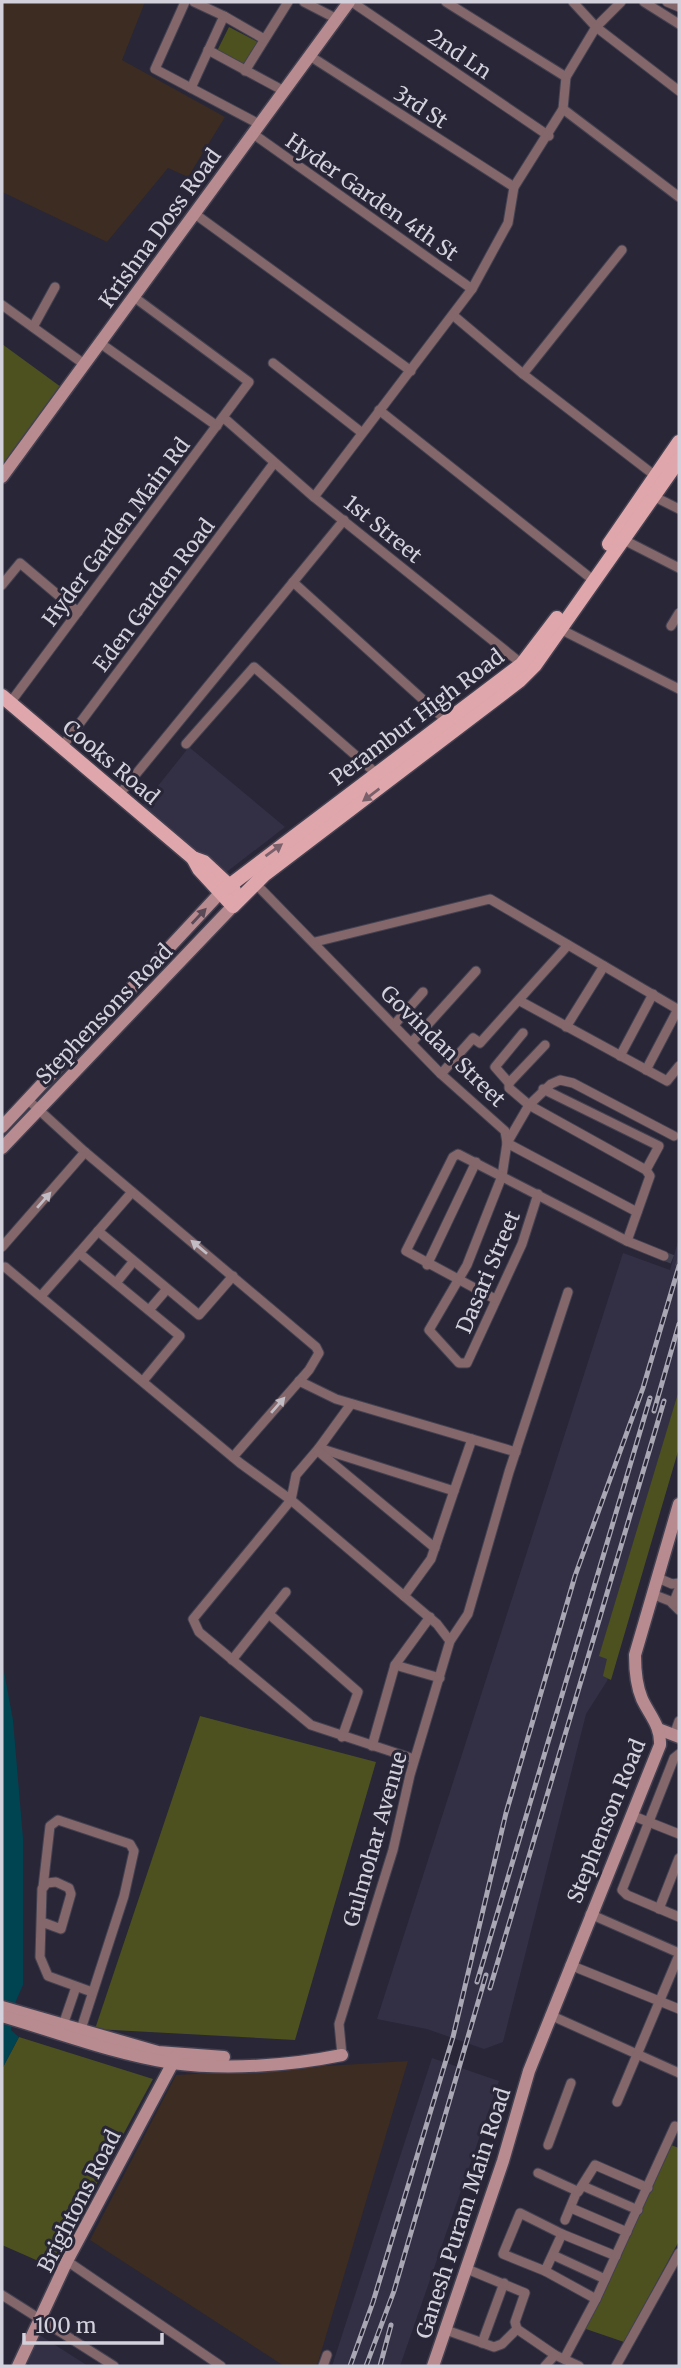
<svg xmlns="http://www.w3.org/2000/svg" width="681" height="2368" font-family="Merriweather,serif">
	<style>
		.industrial { fill: #3c2c21 }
		.built { fill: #333046 }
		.green { fill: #4d511f }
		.water { fill: #004351 }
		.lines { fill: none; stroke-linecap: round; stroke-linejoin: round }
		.street-tunnel { stroke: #424050; stroke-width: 9; stroke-dasharray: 9 4.5; stroke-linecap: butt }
		.street-casing { stroke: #434151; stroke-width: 11 }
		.secondary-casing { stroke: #434151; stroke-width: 15 }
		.primary-casing { stroke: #434151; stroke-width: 17 }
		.street { stroke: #83676a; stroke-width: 9 }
		.secondary { stroke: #b78b8f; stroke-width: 12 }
		.primary { stroke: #dfa6ab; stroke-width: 14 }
		.rail-casing { stroke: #a9a7b4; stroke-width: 5 }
		.rail { stroke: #282637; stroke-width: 2.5; stroke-dasharray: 8; stroke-linecap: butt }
		.oneway { fill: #7a606b }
		.oneway2 { fill: #5a4956 }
		.oneway3 { fill: #c2bcc5 }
		.labels { text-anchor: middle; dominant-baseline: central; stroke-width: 6; stroke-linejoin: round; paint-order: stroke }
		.street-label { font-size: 21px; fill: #d2d1dc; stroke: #282637 }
	</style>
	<rect width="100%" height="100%" fill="#282637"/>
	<g class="industrial">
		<path d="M2,2H145L122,60L225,117L188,177L168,168L107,242L2,192Z"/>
		<path d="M408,2061L317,2366H284L90,2240L176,2075Z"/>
	</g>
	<g class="built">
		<path d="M189,747L285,827L224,874L142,806Z"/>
		<path d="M679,1238V1445L607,1681L586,1714L503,2042L484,2049L427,2029L377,2019L623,1253L670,1270Z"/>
		<path d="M432,2058L499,2081L400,2366H332Z"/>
		<path d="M38,2334L88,2366H32L26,2362Z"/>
	</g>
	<g class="green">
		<path d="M229,27L258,42L246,66L217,51Z"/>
		<path d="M2,344L61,387L2,467Z"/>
		<path d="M679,1390V1448L611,1680L603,1676L607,1659L599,1656Z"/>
		<path d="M200,1716L376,1762L295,2040L95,2029Z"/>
		<path d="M19,2037L153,2079L52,2267L2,2245V2069Z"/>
		<path d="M671,2145L679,2148V2241L624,2342L583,2328Z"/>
	</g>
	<path class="water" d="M2,1661L13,1720L23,1838V1985L16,2001L11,2030L19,2037L2,2069Z"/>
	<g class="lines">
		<path class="street-tunnel" d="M664,1256L679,1262"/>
		<g class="street-casing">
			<g id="street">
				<path d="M185,2L155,69L259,124"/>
				<path d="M194,2L224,16"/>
				<path d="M304,2L337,19"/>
				<path d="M352,2L549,136"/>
				<path d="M446,2L566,77"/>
				<path d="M573,2L596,27L679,91"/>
				<path d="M644,2L679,24"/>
				<path d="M667,2L679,7"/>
				<path d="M208,50L284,91"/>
				<path d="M310,56L514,187"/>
				<path d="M245,71L288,2"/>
				<path d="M191,88L224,16L264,39"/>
				<path d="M563,109L679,197"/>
				<path d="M252,133L472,289"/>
				<path d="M195,214L411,371"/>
				<path d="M2,305L84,364"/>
				<path d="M454,316L523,374L658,478"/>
				<path d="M33,327L55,287"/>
				<path d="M100,343L217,426"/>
				<path d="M273,363L361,432"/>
				<path d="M523,374L622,250"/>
				<path d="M379,410L588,576"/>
				<path d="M224,418L314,497L522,664"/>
				<path d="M314,497L472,289L508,223L514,187L563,109L566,77L596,27L621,2"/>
				<path d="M655,497L679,509"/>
				<path d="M624,540L679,568"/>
				<path d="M293,582L450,724"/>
				<path d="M2,585L20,563L78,612"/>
				<path d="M671,626L679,613"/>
				<path d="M556,627L679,689"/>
				<path d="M10,703L249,382L134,297"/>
				<path d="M186,744L254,667L377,774"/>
				<path d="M62,747L274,463"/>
				<path d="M118,796L344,520"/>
				<path d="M254,882L441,1074L505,1131L507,1143L637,1212"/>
				<path d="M315,942L490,899L679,1010"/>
				<path d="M520,1001L667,1081L679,1066"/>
				<path d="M394,1025L423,992"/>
				<path d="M566,1027L604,966"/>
				<path d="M523,1033L495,1067L509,1083V1088L529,1105L646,1170L650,1176L627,1241"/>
				<path d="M412,1042L476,971"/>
				<path d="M620,1056L653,994"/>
				<path d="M646,1070L678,1009"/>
				<path d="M441,1074L473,1038L480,1043L568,945"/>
				<path d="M509,1083L545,1045"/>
				<path d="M543,1089L659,1146L646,1170"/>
				<path d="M27,1099L85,1152L316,1347L319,1353L309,1370L233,1457"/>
				<path d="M538,1194L522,1244L467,1363H459L429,1330L467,1265L502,1176L507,1143L529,1105L551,1084L560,1080L573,1083L674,1136"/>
				<path d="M98,1231L199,1315L233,1276"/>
				<path d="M2,1247L85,1152"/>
				<path d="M79,1253L132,1192"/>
				<path d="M427,1265L476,1162"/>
				<path d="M5,1267L240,1463L291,1500L296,1475L319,1448L454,1491L431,1559L404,1596"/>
				<path d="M116,1283L133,1262"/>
				<path d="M41,1296L79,1253L180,1336L143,1381"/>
				<path d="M495,1299L406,1251L453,1157L458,1154L627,1241L664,1256"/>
				<path d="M149,1310L167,1289"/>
				<path d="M299,1381L336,1399L516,1452"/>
				<path d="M319,1448L351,1404"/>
				<path d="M318,1451L435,1548"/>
				<path d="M454,1491L472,1439"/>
				<path d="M658,1578L672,1584L679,1583"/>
				<path d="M652,1594L670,1601L679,1610"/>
				<path d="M673,1604L679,1589"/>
				<path d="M269,1614L358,1692L342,1737"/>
				<path d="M232,1660L286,1592"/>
				<path d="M395,1665L440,1678"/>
				<path d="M674,1735L679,1721"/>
				<path d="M372,1746L395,1665L430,1617"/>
				<path d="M679,1754L674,1758L622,1890L627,1895L679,1917"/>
				<path d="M414,1759L311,1725L199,1632L193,1619L291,1500L437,1624L450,1641"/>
				<path d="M631,1815L679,1834"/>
				<path d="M43,1887L50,1826L58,1820L130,1844L134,1851L124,1896L81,2029"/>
				<path d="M659,1909L679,1858"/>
				<path d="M590,1914L679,1953"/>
				<path d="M42,1922L61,1929L71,1894L69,1888L56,1882L47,1883L42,1889L40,1957L48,1976L92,1992"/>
				<path d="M570,1965L679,2009"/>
				<path d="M550,2015L679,2073"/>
				<path d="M63,2025L76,1987"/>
				<path d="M342,2055L339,2024L393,1850L410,1775L450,1641L468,1614L509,1472L568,1292"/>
				<path d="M617,2102L679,1955"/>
				<path d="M548,2145L571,2083"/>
				<path d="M538,2173L577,2191L565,2220"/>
				<path d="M583,2186L638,2210"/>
				<path d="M578,2192L595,2165L648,2188"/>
				<path d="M571,2208L627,2232"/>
				<path d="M520,2213L562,2234L545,2271L503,2254Z"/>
				<path d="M562,2234L616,2256"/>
				<path d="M553,2255L605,2279"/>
				<path d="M67,2261L221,2366"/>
				<path d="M545,2271L596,2299"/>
				<path d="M2,2295L114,2366"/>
				<path d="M517,2329L555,2355L579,2366"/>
				<path d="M446,2330L494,2347L502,2344L517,2329L515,2322L525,2293L467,2269"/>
				<path d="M482,2343L504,2283"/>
				<path d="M564,2359L596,2299L675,2126"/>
				<path d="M323,2366L327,2355"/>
				<path d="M545,2366L555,2355"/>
				<path d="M616,2366L679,2253"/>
			</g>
		</g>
		<g class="secondary-casing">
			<g id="secondary">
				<path d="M2,477L349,2"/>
				<path d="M2,1127L221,892"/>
				<path d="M2,1148L233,906"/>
				<path d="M661,1730L679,1737"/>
				<path d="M2,2007L158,2052L224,2057"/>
				<path d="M2,2016C57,2032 114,2054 172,2063C226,2070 288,2066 342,2055"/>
				<path d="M18,2366L67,2261L177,2055"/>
				<path d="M433,2366L503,2161L529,2071L660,1745C661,1726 650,1716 642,1699C636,1685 635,1671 635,1655L679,1504"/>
			</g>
		</g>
		<g class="primary-casing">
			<g id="primary">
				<path d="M609,544L679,442"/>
				<path d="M2,696L193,858L204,862L234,890"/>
				<path d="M193,858L199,869L233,906L264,875L519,681L535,665L679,460"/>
				<path d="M221,892L522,664L557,618"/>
			</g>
		</g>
		<use href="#street" class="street"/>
		<use href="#secondary" class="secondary"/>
		<use href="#primary" class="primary"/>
		<g class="rail-casing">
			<g id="rail">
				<path d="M654,1411L679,1324"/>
				<path d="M477,1982L650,1398"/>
				<path d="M490,1988L664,1401"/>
				<path d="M350,2366L373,2302L453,2037L506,1813L575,1576L643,1388L679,1266"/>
				<path d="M366,2366L394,2291L486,1975"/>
				<path d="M380,2366L391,2325"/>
			</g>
		</g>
		<use href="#rail" class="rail"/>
	</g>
	<defs><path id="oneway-solid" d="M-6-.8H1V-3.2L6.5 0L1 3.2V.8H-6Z" transform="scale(1.75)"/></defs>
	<g class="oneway">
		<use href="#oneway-solid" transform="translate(371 795) rotate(143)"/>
		<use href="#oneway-solid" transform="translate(274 850) rotate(-36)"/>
	</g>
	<use class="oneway2" href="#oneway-solid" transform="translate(199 916) rotate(-47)"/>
	<g class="oneway3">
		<use href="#oneway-solid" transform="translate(44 1200) rotate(-49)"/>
		<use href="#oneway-solid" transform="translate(199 1247) rotate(-140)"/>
		<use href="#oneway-solid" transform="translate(278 1405) rotate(-49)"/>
	</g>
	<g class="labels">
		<g class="street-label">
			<text transform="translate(460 54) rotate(34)">2nd Ln</text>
			<text transform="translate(421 107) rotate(33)">3rd St</text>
			<text transform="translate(372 197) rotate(35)">Hyder Garden 4th St</text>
			<text transform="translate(160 228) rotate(-54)">Krishna Doss Road</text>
			<text transform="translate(383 529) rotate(39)">1st Street</text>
			<text transform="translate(116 532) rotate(-53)">Hyder Garden Main Rd</text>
			<text transform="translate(154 595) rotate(-53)">Eden Garden Road</text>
			<text transform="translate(417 717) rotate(-37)">Perambur High Road</text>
			<text transform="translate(111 762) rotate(40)">Cooks Road</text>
			<text transform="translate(104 1014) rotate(-46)">Stephensons Road</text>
			<text transform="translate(443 1046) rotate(44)">Govindan Street</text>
			<text transform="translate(488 1272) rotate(-67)">Dasari Street</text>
			<text transform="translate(606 1821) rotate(-68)">Stephenson Road</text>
			<text transform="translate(375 1839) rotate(-74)">Gulmohar Avenue</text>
			<text transform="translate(79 2201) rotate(-63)">Brightons Road</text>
			<text transform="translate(463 2213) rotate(-72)">Ganesh Puram Main Road</text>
		</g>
	</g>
	<rect width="681" height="2368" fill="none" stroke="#d2d1dc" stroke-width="7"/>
	<path d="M24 2333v10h138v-10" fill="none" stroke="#d2d1dc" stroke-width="3.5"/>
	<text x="35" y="2333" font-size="21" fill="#d2d1dc" stroke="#282637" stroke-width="5" paint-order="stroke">100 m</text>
</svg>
